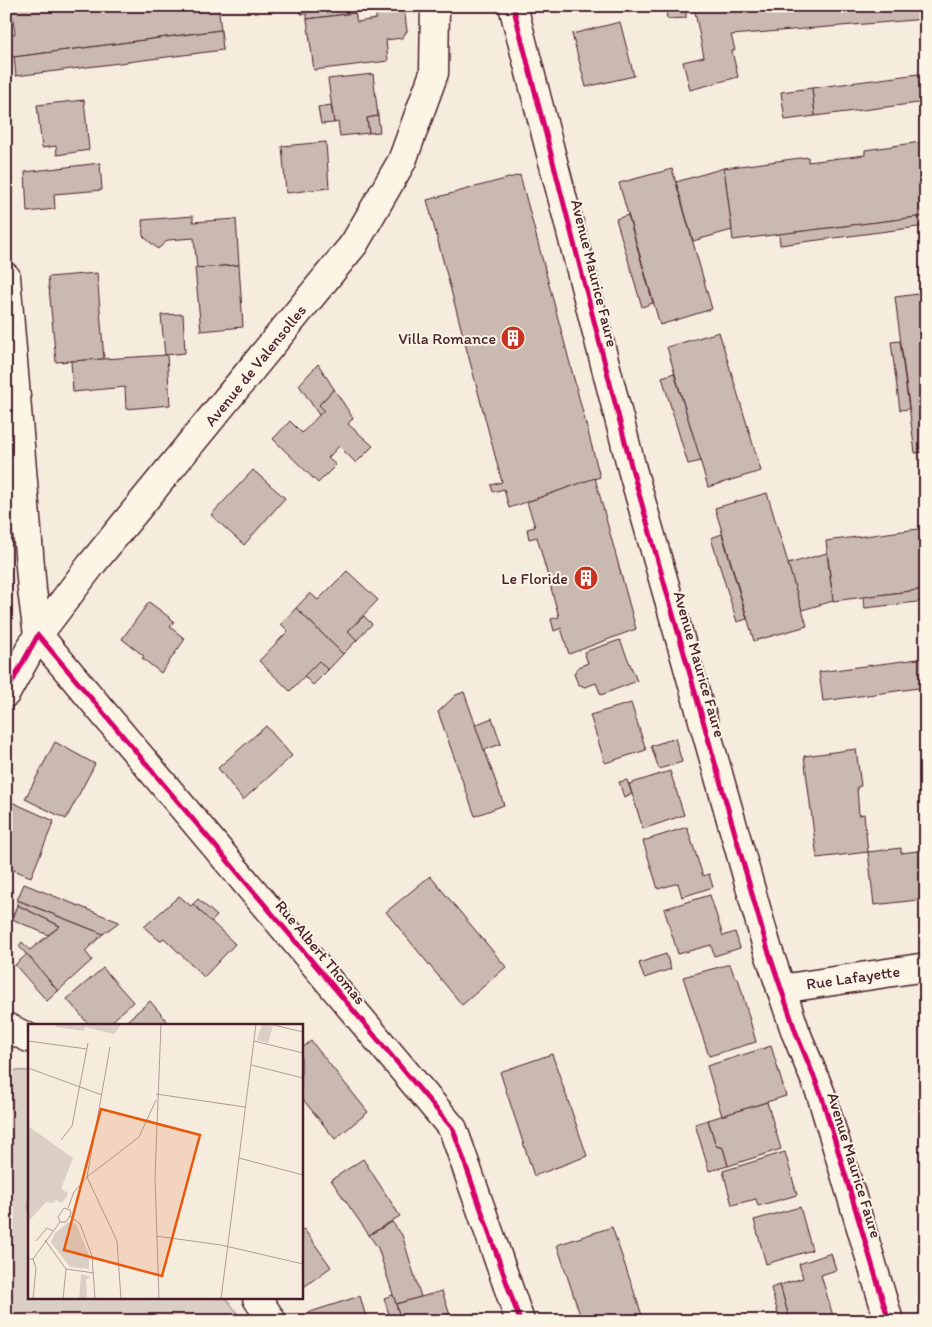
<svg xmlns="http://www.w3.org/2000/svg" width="932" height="1327" font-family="Itim,sans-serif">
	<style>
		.green { fill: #dbcec4; stroke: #927678 }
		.building { fill: #cab9b1; stroke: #4a1f2b }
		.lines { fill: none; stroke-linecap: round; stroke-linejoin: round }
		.minor-casing { stroke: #4a1f2b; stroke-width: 31 }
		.minor { stroke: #fcf5e5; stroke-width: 28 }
		.cycleway-casing { stroke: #fcf5e5; stroke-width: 8 }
		.cycleway { stroke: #d6006c; stroke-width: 5 }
		.labels { text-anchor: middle; stroke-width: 4; stroke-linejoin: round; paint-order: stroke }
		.street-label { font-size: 16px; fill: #4a1f2b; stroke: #fcf5e5 }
		.poi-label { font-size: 16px; fill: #4a1f2b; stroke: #fcf5e5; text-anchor: end }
		.inset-road { fill: none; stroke: #b19a96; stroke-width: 1 }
		.view { fill: #e8590c; fill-opacity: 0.15; stroke: #e8590c; stroke-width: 2.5 }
		.inset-edge { fill: none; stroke: #4a1f2b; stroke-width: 2.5 }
	</style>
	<rect width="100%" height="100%" fill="#f5ecde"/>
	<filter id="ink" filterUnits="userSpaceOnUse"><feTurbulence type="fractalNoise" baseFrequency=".02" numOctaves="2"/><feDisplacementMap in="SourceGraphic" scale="10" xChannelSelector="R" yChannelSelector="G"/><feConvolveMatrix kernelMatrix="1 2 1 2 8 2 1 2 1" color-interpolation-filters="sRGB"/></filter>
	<g filter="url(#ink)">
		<polygon class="green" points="6,1070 29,1071 29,1298 226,1298 236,1311 240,1321 6,1321"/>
		<g class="building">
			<polygon points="11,6 218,6 221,30 6,58 6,35 15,34"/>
			<polygon points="300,6 354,6 355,13 307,19 307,14 301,14"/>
			<polygon points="375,6 404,6 404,7 376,10"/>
			<polygon points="667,6 694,6 694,7 667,10"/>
			<polygon points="703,6 926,6 926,19 731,35 735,50 732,51 738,77 690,90 683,62 704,57 694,7"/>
			<polygon points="404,7 407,31 402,38 386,40 388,61 314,70 307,19 355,13 357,22 376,19 376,10"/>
			<polygon points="686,8 686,18 667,19 666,10"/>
			<polygon points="620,22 634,76 586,87 572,34"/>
			<polygon points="221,30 223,50 16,76 14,57"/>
			<polygon points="926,73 926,102 815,116 812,88"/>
			<polygon points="373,74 378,116 367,118 369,133 340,136 338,122 334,123 328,79"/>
			<polygon points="812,88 815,116 785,120 781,92"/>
			<polygon points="84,100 89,150 57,155 56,146 42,148 37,105"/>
			<polygon points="331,105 334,123 321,124 318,107"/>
			<polygon points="378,116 380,132 369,133 367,118"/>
			<polygon points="326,142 329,188 286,193 282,146"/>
			<polygon points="921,142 926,183 926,216 733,240 724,168 808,157 808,162 865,155 865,150"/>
			<polygon points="100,163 102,190 54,194 55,209 27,212 25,172"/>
			<polygon points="724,168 732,230 693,241 676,182"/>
			<polygon points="672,169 712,309 660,325 619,183"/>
			<polygon points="520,175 600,477 509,508 504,489 493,492 491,485 502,482 427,200"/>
			<polygon points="628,215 653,303 642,307 616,219"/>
			<polygon points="193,216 193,222 236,219 239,265 197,268 194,238 168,240 158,249 143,236 142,220"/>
			<polygon points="926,216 926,226 780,245 779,234"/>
			<polygon points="239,265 243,327 201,331 195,268"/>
			<polygon points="97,273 104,359 56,362 48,277"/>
			<polygon points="926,293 926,452 915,453 895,297"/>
			<polygon points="183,314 185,353 165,355 161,315"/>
			<polygon points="719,332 761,471 708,487 667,347"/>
			<polygon points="900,341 909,409 900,410 891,342"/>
			<polygon points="167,355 170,405 126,409 125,387 73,392 71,361"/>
			<polygon points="318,364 334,389 319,405 324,410 319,415 299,385"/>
			<polygon points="674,373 701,461 688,464 662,377"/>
			<polygon points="334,389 353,418 348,424 373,446 356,463 339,446 328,458 336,465 318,483 273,439 290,421 302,433 324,410 319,405"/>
			<polygon points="253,470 285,498 244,545 211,515"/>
			<polygon points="595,478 636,629 569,654 561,628 554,631 551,619 559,617 537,537 529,539 527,529 535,527 527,502"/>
			<polygon points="767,493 807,626 754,641 715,508"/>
			<polygon points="926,528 926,589 833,601 826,541"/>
			<polygon points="722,534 747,619 737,622 711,538"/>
			<polygon points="827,553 833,601 802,610 788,564"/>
			<polygon points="347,571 378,600 348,631 357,640 343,654 296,608 310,593 318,600"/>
			<polygon points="926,589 926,601 865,608 863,597"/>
			<polygon points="149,602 174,621 170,627 185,639 161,673 142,658 144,656 122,639"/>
			<polygon points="296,608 343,654 328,670 319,661 290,691 259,661 288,631 281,624"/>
			<polygon points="364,616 372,624 357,640 348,631"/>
			<polygon points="620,640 637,681 601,695 596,683 585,687 578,684 574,674 578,667 588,663 584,652"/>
			<polygon points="926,658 926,687 823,701 819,672"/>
			<polygon points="319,661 328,670 313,685 304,676"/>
			<polygon points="464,692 504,805 475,816 438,712 456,695"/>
			<polygon points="631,703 646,750 605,763 590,715"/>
			<polygon points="492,718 501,744 484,750 475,725"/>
			<polygon points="266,726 292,756 243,800 218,768"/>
			<polygon points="675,738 682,762 659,769 651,746"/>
			<polygon points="55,742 95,764 66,819 25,799"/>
			<polygon points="856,749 861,786 857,787 859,815 864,814 868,852 817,858 804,756"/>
			<polygon points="670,771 684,815 643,829 629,784"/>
			<polygon points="627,780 632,794 624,797 619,782"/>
			<polygon points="7,800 54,821 31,877 6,867"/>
			<polygon points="687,827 703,876 709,874 713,887 682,897 678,883 658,889 643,841"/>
			<polygon points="901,848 901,853 926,850 926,899 874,905 868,852"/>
			<polygon points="430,876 506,967 462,1005 386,912"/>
			<polygon points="24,884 119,922 103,934 17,900"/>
			<polygon points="710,895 723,936 735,932 740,948 714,956 711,945 678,954 664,909"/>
			<polygon points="179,896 191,906 193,904 235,944 204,977 164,938 160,941 144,927"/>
			<polygon points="198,899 217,916 211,922 193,904"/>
			<polygon points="17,900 103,934 85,951 92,960 58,991 19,946 22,942 30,950 60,926 17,905"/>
			<polygon points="17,905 60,926 48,935 12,919"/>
			<polygon points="27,954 58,991 47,1001 15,965"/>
			<polygon points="666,954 671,969 644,978 639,963"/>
			<polygon points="730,964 735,978 738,978 756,1042 709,1056 683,977"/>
			<polygon points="103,968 133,1002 107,1026 90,1026 67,999"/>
			<polygon points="150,1001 171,1026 121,1026"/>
			<polygon points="311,1041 368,1112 335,1139 301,1097 301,1049"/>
			<polygon points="771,1046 786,1096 722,1116 707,1066"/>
			<polygon points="552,1054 587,1156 534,1176 500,1072"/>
			<polygon points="767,1102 781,1149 728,1166 723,1148 716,1146 708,1120"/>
			<polygon points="708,1120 716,1146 723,1148 728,1166 709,1171 695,1124"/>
			<polygon points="785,1152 797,1195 758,1206 756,1199 732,1205 723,1171"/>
			<polygon points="363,1159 400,1216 369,1235 331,1180"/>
			<polygon points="800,1207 812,1250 766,1264 754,1220"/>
			<polygon points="392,1222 402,1235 421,1297 396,1304 378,1248 369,1235"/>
			<polygon points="612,1227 644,1321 582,1321 557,1245"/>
			<polygon points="304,1229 331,1267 301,1289 301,1231"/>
			<polygon points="831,1253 836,1270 821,1275 833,1316 816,1321 790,1321 780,1285 803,1278 799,1264"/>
			<polygon points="780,1285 790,1321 780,1321 771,1288"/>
			<polygon points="442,1291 452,1321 401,1321 396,1304"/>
			<polygon points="393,1295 396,1304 401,1321 391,1321 384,1298"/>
			<polygon points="360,1296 367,1321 309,1321 307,1313"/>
			<polygon points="833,1316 834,1321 816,1321"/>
		</g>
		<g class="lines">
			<defs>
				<g id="minor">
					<polyline points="513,6 632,469 767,947 796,1033 821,1094 889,1321"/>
					<polyline points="6,277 32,590 38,635"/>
					<polyline points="38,635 453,1129 520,1321"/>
					<polyline points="6,693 38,635 91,565 354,244 402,161 434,73 435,6"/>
					<polyline points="781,989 926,967"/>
					<polyline points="6,1027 29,1038"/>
					<polyline points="257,1298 272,1321"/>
				</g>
			</defs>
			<use href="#minor" class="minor-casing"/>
			<use href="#minor" class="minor"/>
			<defs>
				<g id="cycleway">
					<polyline points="513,6 632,469 767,947 796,1033 821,1094 889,1321"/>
					<polyline points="6,693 38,635 453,1129 520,1321"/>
				</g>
			</defs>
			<use href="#cycleway" class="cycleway-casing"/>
			<use href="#cycleway" class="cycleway"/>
		</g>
	</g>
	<defs>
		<symbol id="building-disc" viewBox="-11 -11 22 22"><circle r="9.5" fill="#c8321e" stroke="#fcf5e5"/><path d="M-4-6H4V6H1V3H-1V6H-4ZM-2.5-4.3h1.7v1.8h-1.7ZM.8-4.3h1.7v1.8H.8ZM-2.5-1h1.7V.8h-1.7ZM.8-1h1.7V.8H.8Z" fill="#fff"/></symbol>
	</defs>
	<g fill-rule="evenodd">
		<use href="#building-disc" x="499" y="324" width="28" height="28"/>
		<use href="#building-disc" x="572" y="564" width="28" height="28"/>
	</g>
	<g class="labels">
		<g class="street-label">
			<text transform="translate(595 273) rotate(76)" y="6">Avenue Maurice Faure</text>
			<text transform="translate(255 365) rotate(-51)" y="6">Avenue de Valensolles</text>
			<text transform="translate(700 664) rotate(74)" y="6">Avenue Maurice Faure</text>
			<text transform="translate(321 952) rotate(50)" y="6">Rue Albert Thomas</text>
			<text transform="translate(853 977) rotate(-8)" y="6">Rue Lafayette</text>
			<text transform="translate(855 1165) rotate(73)" y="6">Avenue Maurice Faure</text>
		</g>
		<g class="poi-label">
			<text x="496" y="344">Villa Romance</text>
			<text x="568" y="584">Le Floride</text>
		</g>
	</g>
	<g transform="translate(28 1024)">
		<rect width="275" height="275" fill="#f5ecde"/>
		<path d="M 28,0 L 94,0 L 86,10 L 57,3 L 56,7 L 28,3 ZM 234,0 L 245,2 L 240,19 L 229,16 ZM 0,102 L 45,134 L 33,165 L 40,169 L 38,174 L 33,179 L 28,176 L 25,179 L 18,178 L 0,198 ZM 41,198 L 48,200 L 61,231 L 61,245 L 42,243 L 23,218 L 27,209 ZM 53,250 L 63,253 L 58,255 L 59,275 L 51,275 Z" fill="#dbcec4"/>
		<path class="inset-road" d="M 241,0 L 275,8M 0,17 L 59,25M 226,17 L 275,29M 223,41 L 275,54M 0,44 L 74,71M 128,70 L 217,83M 33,116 L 44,102 L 60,19M 211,134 L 275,151M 59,153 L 82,23M 59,153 L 89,217 L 93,275M 40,184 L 46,168 L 59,153 L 111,113 L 128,76M 42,192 L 52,200 L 64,232 L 67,275M 128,212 L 193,221 L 275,240M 17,216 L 38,245 L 35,275M 8,217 L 19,204 L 25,207M 0,235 L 5,235 L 32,198 L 30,193 L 36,184 L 42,186 L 43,190 L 38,198 L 32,198M 38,245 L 66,249M 5,275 L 8,244 L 5,235M 131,275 L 127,153 L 133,0M 193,275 L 228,0"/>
		<path class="view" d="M 73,85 L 172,111 L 134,252 L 36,226 Z"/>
		<rect width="275" height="275" class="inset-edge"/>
	</g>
	<rect width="932" height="1327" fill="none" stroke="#fcf5e5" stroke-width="25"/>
	<rect x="12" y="12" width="907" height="1302" fill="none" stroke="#4a1f2b" stroke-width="2" filter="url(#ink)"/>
</svg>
